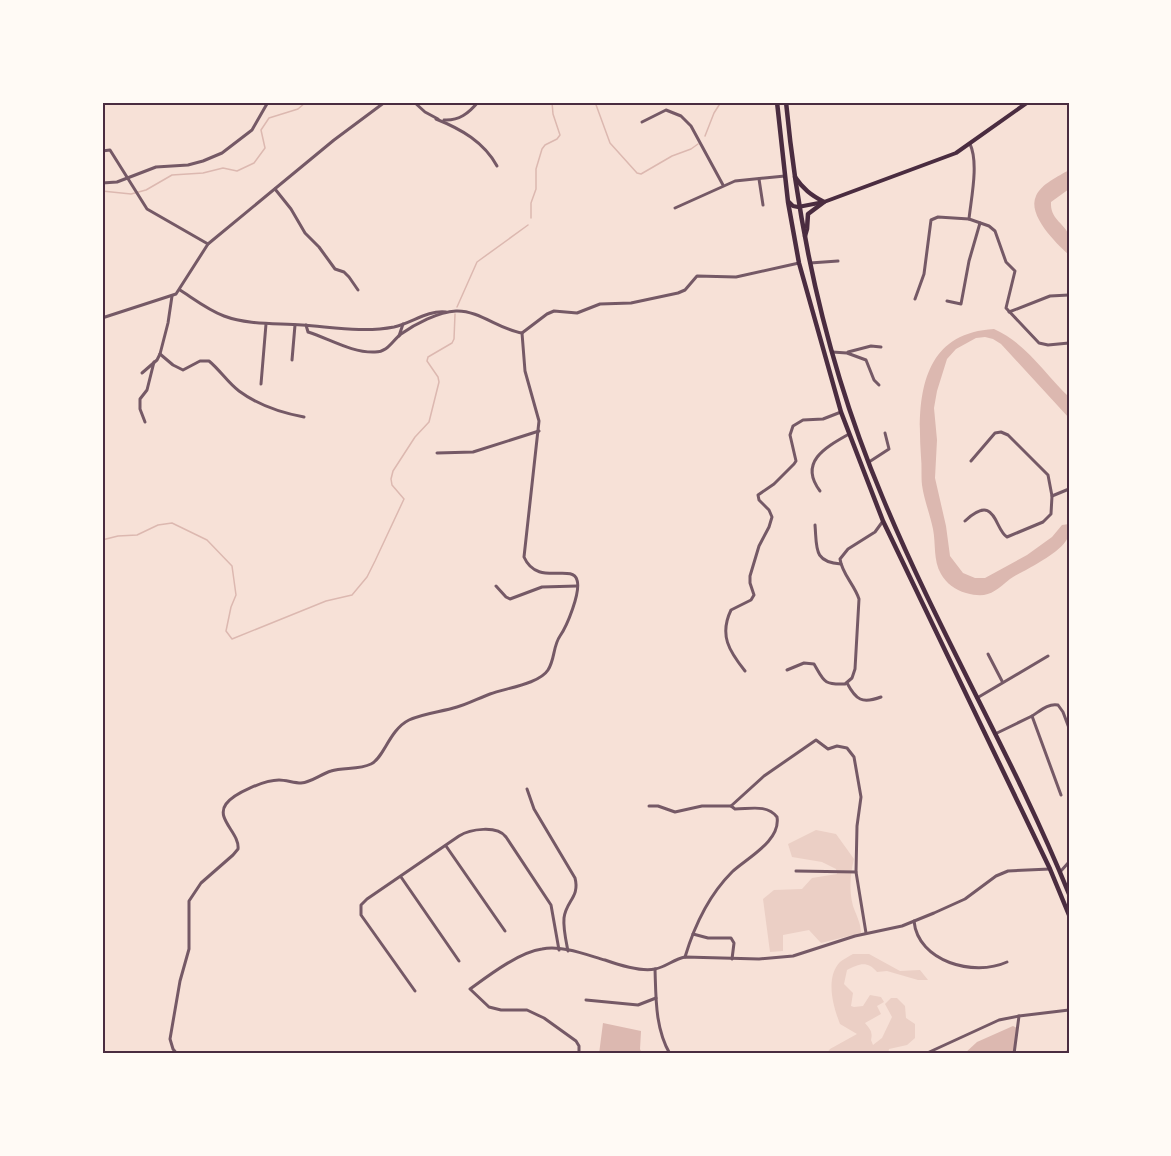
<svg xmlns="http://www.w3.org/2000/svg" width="1171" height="1156" font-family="Arial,sans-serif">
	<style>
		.green { fill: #ebcfc5 }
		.water { fill: #dcb8b0 }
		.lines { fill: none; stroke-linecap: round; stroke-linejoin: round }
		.stream { stroke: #dcb8b0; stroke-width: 1.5 }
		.minor { stroke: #755966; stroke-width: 3 }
		.secondary { stroke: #4a2c40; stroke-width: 4 }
		.primary { stroke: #4a2c40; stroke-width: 4.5 }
		.neatline { fill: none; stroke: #4a2c40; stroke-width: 2 }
	</style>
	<rect width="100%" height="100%" fill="#f7e1d7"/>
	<g class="green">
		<path d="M 816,830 L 836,834 L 854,859 C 850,875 849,890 853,906 C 856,915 861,923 861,933 L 821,943 L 809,930 L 783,935 L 783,951 L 770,952 L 763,899 L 774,890 L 802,889 L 812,878 L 837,874 L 836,869 L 822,862 L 792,857 L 788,844 Z"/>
		<path d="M 853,954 L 869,954 L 900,971 L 920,970 L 928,980 L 918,980 L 887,971 L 877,972 C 867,960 859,964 847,970 L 844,984 L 853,993 L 851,1006 L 854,1007 L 863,1006 L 870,995 L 881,997 L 884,1002 L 877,1006 L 881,1014 L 865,1023 C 870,1029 873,1032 871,1040 L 873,1045 L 882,1038 L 892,1017 L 885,1004 L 891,998 L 897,998 L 905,1006 L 906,1018 L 915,1024 L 915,1038 L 907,1045 L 889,1049 L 888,1054 L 826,1054 L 830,1049 L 857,1034 L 840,1024 C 833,1006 825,978 840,962 C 844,959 849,956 853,954 Z"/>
	</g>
	<g class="water">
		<path d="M 1069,170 L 1069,189 L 1051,202 C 1050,219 1063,222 1069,235 C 1071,240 1069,249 1069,255 C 1056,243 1027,215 1036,196 C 1041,184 1059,176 1069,170 Z"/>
		<path d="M 994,329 C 1026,343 1045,374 1069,397 L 1069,418 L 1001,344 L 993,339 L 985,337 L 976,338 L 956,349 L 947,359 L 937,391 L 934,408 L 937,440 L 935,478 L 946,526 L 950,556 L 963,573 L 975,578 L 985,578 L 1027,555 L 1052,537 L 1062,525 L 1069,524 C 1069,528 1070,534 1068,537 C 1064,549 1037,564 1026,570 C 1021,573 1015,575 1010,579 C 994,592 988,599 966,593 C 955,590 946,583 941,574 C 933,560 936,544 933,529 C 930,514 924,500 922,485 C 921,475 922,466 921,457 C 917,400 920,333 994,329 Z"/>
		<polygon points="603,1023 641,1031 640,1049 642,1054 599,1054"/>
		<polygon points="1013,1026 1017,1028 1013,1054 964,1054 977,1042"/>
	</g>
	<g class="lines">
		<g class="stream">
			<polyline points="595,102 610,143 637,173 641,174 672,156 691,149 698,144"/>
			<polyline points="705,136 714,113 721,102"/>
			<polyline points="102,191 131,194 146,190 172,175 203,173 223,168 237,171 254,163 265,148 261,130 269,118 298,109 306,102"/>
			<polyline points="531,218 531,203 536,189 536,169 542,149 545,145 557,139 560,135 553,114 552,102"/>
			<polyline points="457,307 477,262 528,225"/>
			<polyline points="102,540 118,536 137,535 158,525 172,523 207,540 232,566 236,595 231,607 226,631 232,639 326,601 352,595 367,577 375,561 404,499 392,485 391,479 393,471 415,437 429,422 439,382 438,377 427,361 428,357 452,343 454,339 455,314"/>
		</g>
		<g class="minor">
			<polyline points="414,102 425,112 438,119"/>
			<path d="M 436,119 C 461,129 484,142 497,166"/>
			<path d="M 444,120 C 459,121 469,113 478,102"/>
			<polyline points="642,122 666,110 681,116 691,126 723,185"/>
			<path d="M 970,144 C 979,163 971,199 969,219 L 989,226 L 995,231 L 1006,262 L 1015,271 L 1006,308 L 1039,343 L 1048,345 L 1069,343"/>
			<polyline points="102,151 110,150 147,209 208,244"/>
			<polyline points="759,179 763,205"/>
			<polyline points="102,183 117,182 156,167 188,165 203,161 222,153 252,130 268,102"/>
			<polyline points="275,189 291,209 305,233 319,247 335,269 344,272 349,277 358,290"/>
			<polyline points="675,208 735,181 785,176"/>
			<polyline points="810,263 838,261"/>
			<path d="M 180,290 C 194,299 208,310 224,316 C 248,325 276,323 302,325 C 332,327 363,333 394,327 C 412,323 427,310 446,312"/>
			<polyline points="915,299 924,274 931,220 938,217 969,219"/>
			<polyline points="947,301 961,304 969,261 980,223"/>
			<polyline points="1009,312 1050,296 1069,295"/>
			<polyline points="102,318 176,294 208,244 334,140 385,102"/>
			<path d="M 306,325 L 308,332 C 330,339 352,353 375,352 C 388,352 392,341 401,334 C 415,324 438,312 456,311 C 479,310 500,330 522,333 L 547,314 L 554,311 L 577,313 L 600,304 L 631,303 L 678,293 L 685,290 L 697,276 L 736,277 L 799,263"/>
			<polyline points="399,336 403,324"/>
			<polyline points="832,352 847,353 866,360 874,380 879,385"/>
			<polyline points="848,352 871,346 881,347"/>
			<path d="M 160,354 L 173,365 L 183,370 L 200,361 L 209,361 C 220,370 228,383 239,391 C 258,405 282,413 304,417"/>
			<polyline points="292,360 295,325"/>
			<polyline points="142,373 157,360 160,354 168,323 172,296"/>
			<polyline points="261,384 266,324"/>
			<polyline points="145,422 140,409 140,399 147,390 154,362"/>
			<polyline points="437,453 473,452 539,431"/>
			<polyline points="869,462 889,449 885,433"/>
			<path d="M 820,491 C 798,462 826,447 849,434"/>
			<polyline points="1052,496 1069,489"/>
			<path d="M 965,521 C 996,492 994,529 1007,537 L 1043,522 L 1051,514 L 1052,496 L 1048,475 L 1008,435 L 1001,432 L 995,433 L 971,461"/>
			<path d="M 815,525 C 817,548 813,562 841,564"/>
			<polyline points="496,586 506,597 510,599 542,587 577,586"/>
			<polyline points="988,654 1002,681"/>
			<path d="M 787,670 L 804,663 L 814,664 C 824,681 823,685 845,684 L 852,678 L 855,669 L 859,599 C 854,584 842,574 840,559 L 848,549 L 875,532 L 883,521"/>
			<path d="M 745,671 C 729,651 719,635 731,610 L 751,600 L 754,595 L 750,583 L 750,576 L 759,546 L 769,527 L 772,517 L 769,510 L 759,500 L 758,495 L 774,484 L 794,464 L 796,461 L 790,435 L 793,426 L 803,420 L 823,419 L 841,412"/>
			<path d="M 847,683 C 856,700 862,704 881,697"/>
			<polyline points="977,698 1048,656"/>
			<path d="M 1032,716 C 1040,711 1048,703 1058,705 L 1063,712 L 1069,728"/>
			<polyline points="995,734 1032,716 1061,795"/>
			<path d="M 527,789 L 534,809 L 575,878 C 580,897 566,901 564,918 C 563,928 566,941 568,951"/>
			<polyline points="649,806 658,806 675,812 702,806 731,806"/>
			<polyline points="446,846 505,931"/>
			<polyline points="796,871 856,872"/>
			<polyline points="1060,872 1069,862"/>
			<polyline points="401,877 459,961"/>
			<path d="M 914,921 C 918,962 974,977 1007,962"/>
			<polyline points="693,934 708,938 731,938 734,943 732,959"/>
			<path d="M 685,957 C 694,927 709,895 732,872 C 747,858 781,841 777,817 C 767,804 750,809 735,809 L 731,806 L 764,776 L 816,740 L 828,749 L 837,746 L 847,748 L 854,757 L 861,797 L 857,826 L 856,872 L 866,933"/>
			<path d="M 655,969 C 656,998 655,1028 670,1054"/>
			<path d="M 415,991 L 361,915 L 361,905 L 367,899 L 459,836 C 470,829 497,825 506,837 L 551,905 L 559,950"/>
			<polyline points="586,1000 638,1005 656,998"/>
			<path d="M 177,1054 L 173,1049 L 170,1039 L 180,981 L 189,949 L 189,901 L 201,883 L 233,855 L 238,849 C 240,833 215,819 226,804 C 234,793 265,780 279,780 C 286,780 294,783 301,783 C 312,782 321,774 331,771 C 343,767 359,770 371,764 C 384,758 389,730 409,720 C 424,713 441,712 457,707 C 468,704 479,698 490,694 C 506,688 539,684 548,670 C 555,659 553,646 560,636 C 567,626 581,592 577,580 C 572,563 537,587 524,557 L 539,421 L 525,371 L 522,333"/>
			<path d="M 579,1054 L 579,1046 L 576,1041 L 544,1018 L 527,1010 L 501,1010 L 489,1007 L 470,989 C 488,976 519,952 542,949 C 562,945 587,955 605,960 C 619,965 640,972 655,969 C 666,967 674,959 685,957 L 759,959 L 793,956 L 855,936 L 902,926 L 934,913 L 965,899 L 996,876 L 1008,871 L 1050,869"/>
			<polyline points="925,1054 999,1020 1019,1016"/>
			<polyline points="1014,1054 1019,1016 1069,1010"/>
			<polyline points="1056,1054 1069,1052"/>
		</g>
		<polyline class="secondary" points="789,202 793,206 798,207 824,202 956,153 1028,102"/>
		<g class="primary">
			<polyline points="777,102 788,202 799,263 841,412 883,521 1050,869 1069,915"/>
			<path d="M 786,102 C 799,238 829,370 882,496 C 938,632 1014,758 1069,894"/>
			<path d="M 795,177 C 803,189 811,195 824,202 L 808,214 L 807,229 L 805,236"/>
		</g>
	</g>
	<rect width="1171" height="1156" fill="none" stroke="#fffaf5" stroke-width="207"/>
	<rect x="104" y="104" width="964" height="948" class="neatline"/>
</svg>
